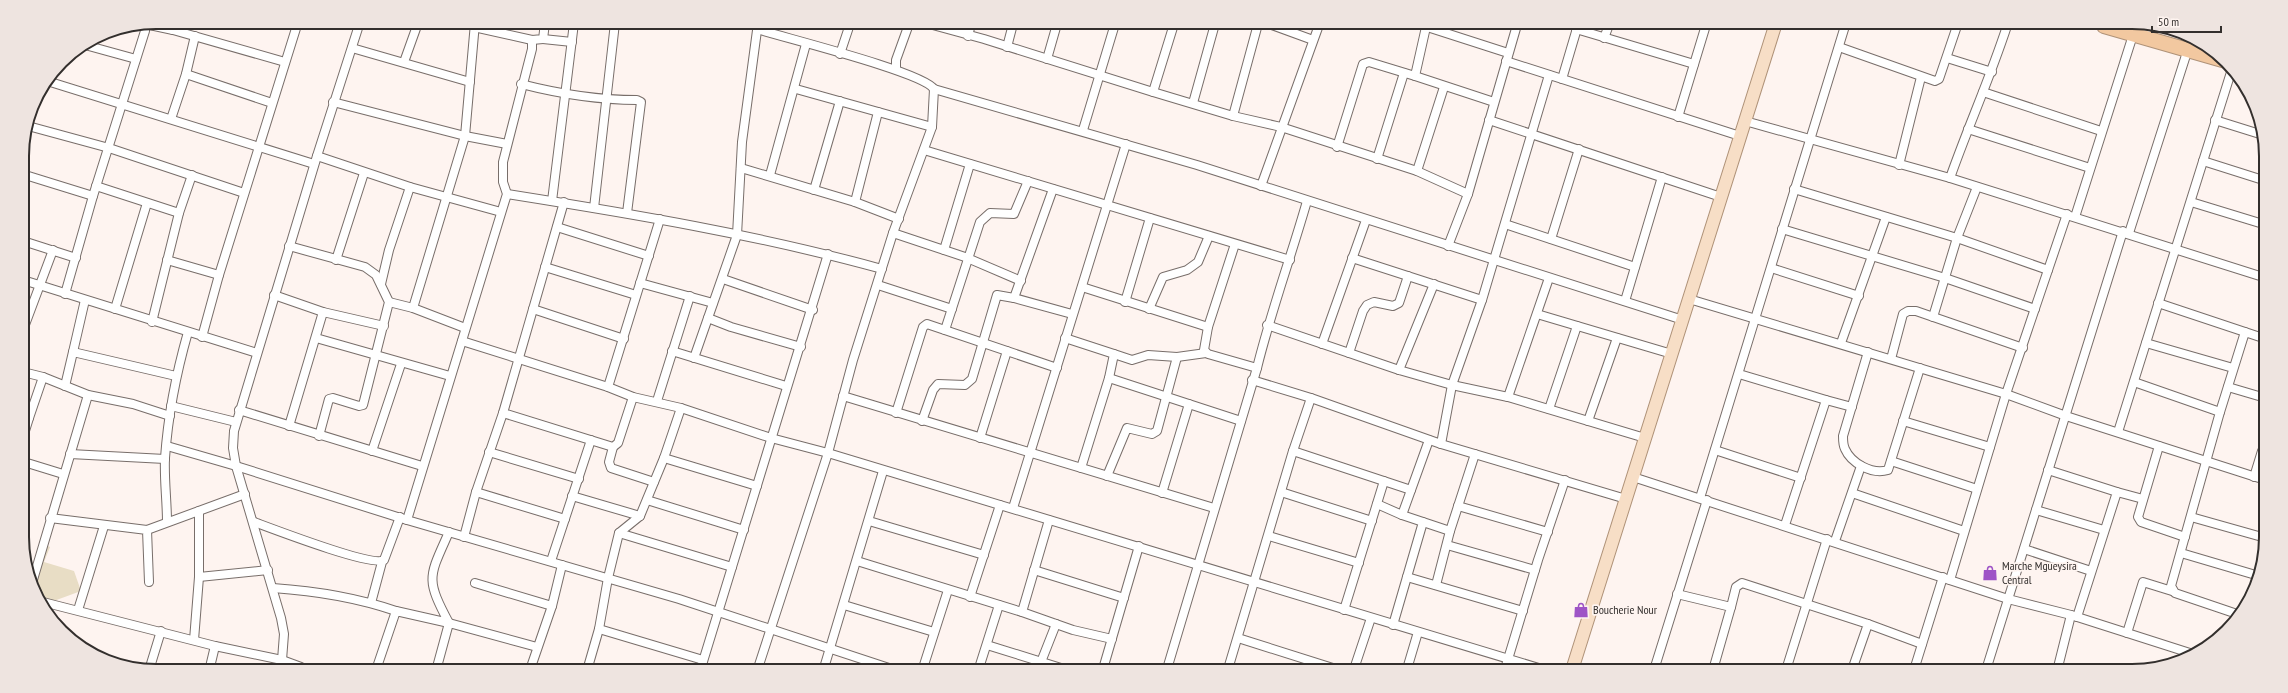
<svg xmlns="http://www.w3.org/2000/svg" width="2288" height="693" font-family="'PT Sans Narrow',sans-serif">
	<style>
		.green { fill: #e8ddc5 }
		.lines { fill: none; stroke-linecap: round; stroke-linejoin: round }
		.street-casing { stroke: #786e6a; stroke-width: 10 }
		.primary-casing { stroke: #af9278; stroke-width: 14 }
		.highway-casing { stroke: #af9278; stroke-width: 16 }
		.street { stroke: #fff; stroke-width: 8 }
		.primary { stroke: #f7dec6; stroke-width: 12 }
		.highway { stroke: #f2c8a0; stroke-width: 14 }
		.labels { text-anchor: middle; stroke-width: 3.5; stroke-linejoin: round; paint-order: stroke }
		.poi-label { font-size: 12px; fill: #332f2d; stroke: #fef4f0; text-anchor: start }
		.rim { fill: none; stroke: #332f2d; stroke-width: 2 }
	</style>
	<rect width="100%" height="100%" fill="#fef4f0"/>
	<polygon class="green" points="46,545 50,547 44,562 74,571 81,591 51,602 37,598 33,588"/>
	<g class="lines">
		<defs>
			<g id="street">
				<polyline points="145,24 173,30 285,62"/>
				<polyline points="929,24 984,39 1153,92 1233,116 1281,127 1417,171 1468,194"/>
				<polyline points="1269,24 1313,40"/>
				<polyline points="1421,25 1508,53"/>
				<polyline points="474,27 532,40 543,39 545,23"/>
				<polyline points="1426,27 1415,76 1494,102"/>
				<path d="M 757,29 C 785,38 923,72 934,89 L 1197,165 L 1683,320"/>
				<polyline points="1576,29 1694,64"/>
				<polyline points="173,30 175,22"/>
				<polyline points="968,36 971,24"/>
				<polyline points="1604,38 1609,25"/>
				<polyline points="2144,38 2147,26"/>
				<polyline points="543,39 572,42"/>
				<polyline points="85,45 136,59"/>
				<polyline points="1007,47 1013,24"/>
				<polyline points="1839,47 1935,81 1939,79 1957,26"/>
				<polyline points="352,48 470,82"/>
				<polyline points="840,54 850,24"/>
				<polyline points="1947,58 1992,72"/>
				<polyline points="1047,59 1057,24"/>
				<polyline points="1506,61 1740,136"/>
				<polyline points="404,62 418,23"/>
				<polyline points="896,69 896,60 909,24"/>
				<polyline points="186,74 272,103"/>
				<polyline points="1562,79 1578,25"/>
				<polyline points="47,81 314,164"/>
				<path d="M 521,84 C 560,94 596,100 637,100 L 641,102 L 627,213"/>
				<polyline points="796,89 932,127"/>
				<polyline points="1153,92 1174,24"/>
				<polyline points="1983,92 2101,131"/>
				<polyline points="333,102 465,136 507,144"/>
				<polyline points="1193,103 1215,24"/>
				<polyline points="1233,116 1258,24"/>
				<polyline points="1678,117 1706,25"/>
				<polyline points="171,119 186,74 195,36"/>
				<polyline points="1489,120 1721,197"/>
				<polyline points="2215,120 2263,135"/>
				<polyline points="1745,121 1950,178 2263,277"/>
				<polyline points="28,126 109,148 244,193"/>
				<polyline points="1968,129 2090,168"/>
				<polyline points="1083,130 1115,24"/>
				<polyline points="1337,147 1363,64 1369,62 1415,76"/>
				<polyline points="924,150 1290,260"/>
				<polyline points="317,156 410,187 501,212"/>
				<polyline points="1377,159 1404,73"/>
				<polyline points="2203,161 2263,180"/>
				<polyline points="1899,165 1921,77"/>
				<polyline points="741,168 855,202 899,219"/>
				<polyline points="1417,171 1444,87"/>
				<polyline points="22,174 93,196"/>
				<polyline points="770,175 806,44"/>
				<path d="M 1950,178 C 1968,127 1990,78 2007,26"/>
				<polyline points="96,186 179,213"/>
				<polyline points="1261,186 1319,25"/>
				<polyline points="1794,189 1957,238 2048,270"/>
				<polyline points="814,190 840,101"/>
				<path d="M 507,194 C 633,214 759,235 882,269"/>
				<polyline points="552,201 574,23"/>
				<polyline points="855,202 878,112"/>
				<polyline points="2191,202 2263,224"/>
				<polyline points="594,208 615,23"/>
				<polyline points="2075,217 2133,35"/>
				<polyline points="1505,224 1635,267"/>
				<polyline points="557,227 649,256"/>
				<polyline points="1782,229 1945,278 2035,309"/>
				<polyline points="893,233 965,257 1021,281"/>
				<polyline points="2129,233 2188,49"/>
				<polyline points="1551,239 1579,149"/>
				<polyline points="23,241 76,258"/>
				<polyline points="1235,244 1208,327 1204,350 1208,354 1257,368"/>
				<polyline points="289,246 365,267 376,275 389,302 363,405 359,406 333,398 329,399 319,436"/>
				<polyline points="1448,246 1468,194 1517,25"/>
				<polyline points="944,250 970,164"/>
				<polyline points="1352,258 1482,300"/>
				<polyline points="167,260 219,275"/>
				<polyline points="336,260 364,173"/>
				<polyline points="545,267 636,295"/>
				<polyline points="1771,268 1859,296"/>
				<polyline points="723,279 813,310"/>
				<polyline points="23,280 257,353"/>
				<polyline points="640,283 713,303"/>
				<polyline points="381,284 389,250 410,187"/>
				<polyline points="878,285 952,309"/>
				<polyline points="1082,287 1208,327"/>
				<polyline points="65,294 93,196 145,31 145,24"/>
				<polyline points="274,295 323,312 289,426"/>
				<polyline points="1014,298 1053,189"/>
				<polyline points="1689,299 2006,394 2066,416 2262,479"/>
				<polyline points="1625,301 1662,177"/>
				<polyline points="389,302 413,308 465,328"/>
				<polyline points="1125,302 1150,218"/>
				<polyline points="2158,303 2245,332"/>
				<polyline points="413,308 465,136 475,23"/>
				<polyline points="115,309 147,203"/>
				<polyline points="533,309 624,339"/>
				<polyline points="1149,309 1163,277 1187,270 1198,262 1209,236"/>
				<polyline points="323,312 384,326"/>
				<polyline points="1537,314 1672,354"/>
				<polyline points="1933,317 1957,238 1977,187"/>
				<polyline points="708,318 731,327 801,347"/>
				<polyline points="152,322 179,213 192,175"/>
				<polyline points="1267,325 1399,370 1452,385 1508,397 1645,438"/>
				<polyline points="23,330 53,250"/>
				<polyline points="945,330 980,222 990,213 1014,214 1028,181"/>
				<polyline points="202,337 219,275 298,22"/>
				<polyline points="316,338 450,376"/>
				<polyline points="1065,338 1114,354 1109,378 1081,468"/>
				<polyline points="462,341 608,387 633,397 681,408 771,438 828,453 1542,669"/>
				<polyline points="1841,343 1886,217"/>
				<polyline points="2146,343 2233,368"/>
				<polyline points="1322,344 1366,220"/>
				<polyline points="672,351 786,386"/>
				<polyline points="73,352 85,300"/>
				<path d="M 1868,352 L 1843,436 C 1843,440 1843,445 1845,449 C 1851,463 1872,475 1888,470 L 1920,368"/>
				<polyline points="1349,353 1363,311 1367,305 1374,302 1393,306 1399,303 1408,276"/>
				<polyline points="1114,354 1132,360 1148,355 1177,357 1206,353"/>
				<polyline points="694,358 737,235 742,142 758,23"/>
				<polyline points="1891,359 1903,314 1908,311 1916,311 2023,348"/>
				<polyline points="1399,370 1434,284"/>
				<polyline points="23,372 43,377 88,395 133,404 170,416"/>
				<polyline points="1739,374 1826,400"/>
				<polyline points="1109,378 1241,421"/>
				<polyline points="1252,380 1311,398 1441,444 1626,499"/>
				<polyline points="2134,382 2220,412"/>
				<polyline points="65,386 73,352 176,376"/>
				<polyline points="608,387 660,219"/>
				<polyline points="2228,387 2262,397"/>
				<polyline points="843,396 1214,508"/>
				<polyline points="1508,397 1549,278"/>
				<polyline points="657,401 690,296"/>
				<polyline points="171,406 236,422"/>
				<polyline points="1549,409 1577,326"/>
				<polyline points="239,410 422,466"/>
				<polyline points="503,413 613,447 618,443 633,397"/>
				<polyline points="896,413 923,327 927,324 1057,368"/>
				<polyline points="29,418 43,377"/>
				<polyline points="922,421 933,390 938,384 965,385 972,379 997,295 1014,298 1072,314"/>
				<polyline points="1588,421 1617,338"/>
				<polyline points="1903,421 1990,447"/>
				<polyline points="2118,432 2232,69"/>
				<polyline points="24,434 29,418 25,417"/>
				<polyline points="980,438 1007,351"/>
				<polyline points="1441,444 1452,385 1482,300 1549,75"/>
				<polyline points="167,446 236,466 407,520 679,599 889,668"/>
				<polyline points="2159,446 2138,517 2141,522 2185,537"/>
				<polyline points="613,447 609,462 611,468 654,482"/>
				<polyline points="1715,450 1801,478"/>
				<polyline points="372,451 401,364"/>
				<polyline points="1293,451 1411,490"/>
				<polyline points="489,452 579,479"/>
				<polyline points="70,454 165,459"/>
				<polyline points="664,458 757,486"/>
				<polyline points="1891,461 1977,489"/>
				<polyline points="24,462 63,474"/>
				<polyline points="2048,470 2117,492 2077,617"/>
				<polyline points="1107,476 1127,428 1152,434 1157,431 1177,357"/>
				<polyline points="1633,477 2008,599 2071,615 2193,654"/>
				<polyline points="2254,477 2262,451"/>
				<polyline points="476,492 565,519"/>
				<polyline points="1281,492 1372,521"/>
				<polyline points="2117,492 2143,499"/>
				<polyline points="1162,493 1189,404"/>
				<polyline points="1852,493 1964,531"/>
				<polyline points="572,496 640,516"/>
				<polyline points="1700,498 1845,26"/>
				<polyline points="647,500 744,530"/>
				<polyline points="1377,504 1402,515 1450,531"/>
				<polyline points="1458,506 1548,532"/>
				<polyline points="1013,508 1126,144"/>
				<polyline points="2036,510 2104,530"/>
				<polyline points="1402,515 1429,440"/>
				<polyline points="2191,517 2262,537"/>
				<polyline points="50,518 147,530 149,582"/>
				<polyline points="407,520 507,194 503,182 503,162 532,49 532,40"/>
				<polyline points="869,521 984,555"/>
				<path d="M 167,522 C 167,501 164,479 165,458 C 168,415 176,374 188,332"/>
				<path d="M 254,522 C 273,529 372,567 384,560 L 400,517"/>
				<polyline points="1785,525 1826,400 1852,407"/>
				<polyline points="147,530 245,494"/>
				<polyline points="619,533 732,567"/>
				<polyline points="1269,536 1359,563"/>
				<polyline points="464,537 476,492 503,413 564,202"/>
				<polyline points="1835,541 1861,466"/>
				<polyline points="1447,545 1535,570"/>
				<polyline points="2024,549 2091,571"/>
				<polyline points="2181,553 2259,576"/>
				<polyline points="551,561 591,440"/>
				<polyline points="857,561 1022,612 1073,630 1112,639"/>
				<polyline points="1034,570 1124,598"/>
				<polyline points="199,577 268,570"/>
				<polyline points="1407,577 1523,611"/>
				<polyline points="1950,580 2006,394 2067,214"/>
				<polyline points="32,583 88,395"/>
				<polyline points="475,583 552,606"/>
				<polyline points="1436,585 1450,531 1475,454"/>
				<path d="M 273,588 C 317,591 355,597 396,611"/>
				<polyline points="1677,594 1731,607 1713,670"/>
				<polyline points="970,597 1000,505"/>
				<polyline points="39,601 215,646 282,660 301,667"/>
				<polyline points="371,603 382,562"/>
				<polyline points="844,605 934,632"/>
				<polyline points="1731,607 1736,587 1742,583 1868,624 1852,670"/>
				<polyline points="78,610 104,526"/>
				<polyline points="1344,610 1384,481"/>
				<polyline points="1022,612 1049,520"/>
				<polyline points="2240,615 2175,593 2171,586 2220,412 2245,332 2263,338"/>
				<polyline points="1868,624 1922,644"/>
				<polyline points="1393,625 1423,522"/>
				<polyline points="599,629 703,660"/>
				<polyline points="2127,633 2143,582 2172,591"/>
				<polyline points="1238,638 1336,669"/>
				<polyline points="194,640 199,577 199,511"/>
				<polyline points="987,645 1061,668"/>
				<polyline points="282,660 284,634 281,618 236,466 233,448 234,431 317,156 360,22"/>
				<polyline points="1041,662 1056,624"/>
				<polyline points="150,667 161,631"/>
				<polyline points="210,667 215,646"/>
				<path d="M 377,667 L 396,611 L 449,623 C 425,578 429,577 449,532"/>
				<polyline points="437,667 449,623 537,647"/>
				<polyline points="531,667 552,606 562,565"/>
				<polyline points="588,667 599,629 608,578 619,533 640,516 664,458 681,408"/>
				<polyline points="701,668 828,254"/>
				<polyline points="758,668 828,453 853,360 893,233 932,127 934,89"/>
				<polyline points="824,668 883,471"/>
				<polyline points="923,668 948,590"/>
				<polyline points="979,668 999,605"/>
				<polyline points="1103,669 1139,546"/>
				<path d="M 1167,669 L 1257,368 C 1271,311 1291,257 1307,201"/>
				<polyline points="1228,669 1293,451 1311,398"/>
				<polyline points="1354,669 1371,618"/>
				<polyline points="1407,669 1418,632"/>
				<polyline points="1505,669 1538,560 1565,480"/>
				<polyline points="1654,670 1707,500"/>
				<polyline points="1786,670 1827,539"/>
				<polyline points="1914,670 1943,577"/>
				<polyline points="1986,670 2123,231"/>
				<polyline points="2057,671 2071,615"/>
			</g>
			<polyline id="primary" points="1572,670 1775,26"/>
			<polyline id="highway" points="2104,26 2226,61"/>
		</defs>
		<use href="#street" class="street-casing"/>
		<use href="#primary" class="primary-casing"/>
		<use href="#highway" class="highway-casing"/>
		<use href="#street" class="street"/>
		<use href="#primary" class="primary"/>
		<use href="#highway" class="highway"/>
	</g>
	<defs>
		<symbol id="shop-bare" viewBox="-9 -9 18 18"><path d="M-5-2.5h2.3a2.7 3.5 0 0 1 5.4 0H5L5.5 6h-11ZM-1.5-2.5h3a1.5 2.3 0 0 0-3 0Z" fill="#9e54c6" stroke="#fef4f0" stroke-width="2.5" paint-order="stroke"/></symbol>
	</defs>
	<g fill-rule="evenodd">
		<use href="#shop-bare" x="1979" y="562" width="22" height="22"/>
		<use href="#shop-bare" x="1570" y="599" width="22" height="22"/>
	</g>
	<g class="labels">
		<g class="poi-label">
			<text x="2002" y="570">Marche Mgueysira<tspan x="2002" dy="14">Central</tspan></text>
			<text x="1593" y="614">Boucherie Nour</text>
		</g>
	</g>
	<path d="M0 0H2288V693H0ZM156 29H2132A127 127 0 0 1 2259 156V537A127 127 0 0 1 2132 664H156A127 127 0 0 1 29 537V156A127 127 0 0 1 156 29Z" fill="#eee4e0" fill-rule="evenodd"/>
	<path class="rim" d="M156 29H2132A127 127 0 0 1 2259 156V537A127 127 0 0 1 2132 664H156A127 127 0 0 1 29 537V156A127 127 0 0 1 156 29Z"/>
	<path d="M2152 26v6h69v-6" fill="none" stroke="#332f2d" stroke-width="2"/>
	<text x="2158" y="26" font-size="12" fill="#332f2d" stroke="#fef4f0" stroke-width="3" paint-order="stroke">50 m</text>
</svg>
